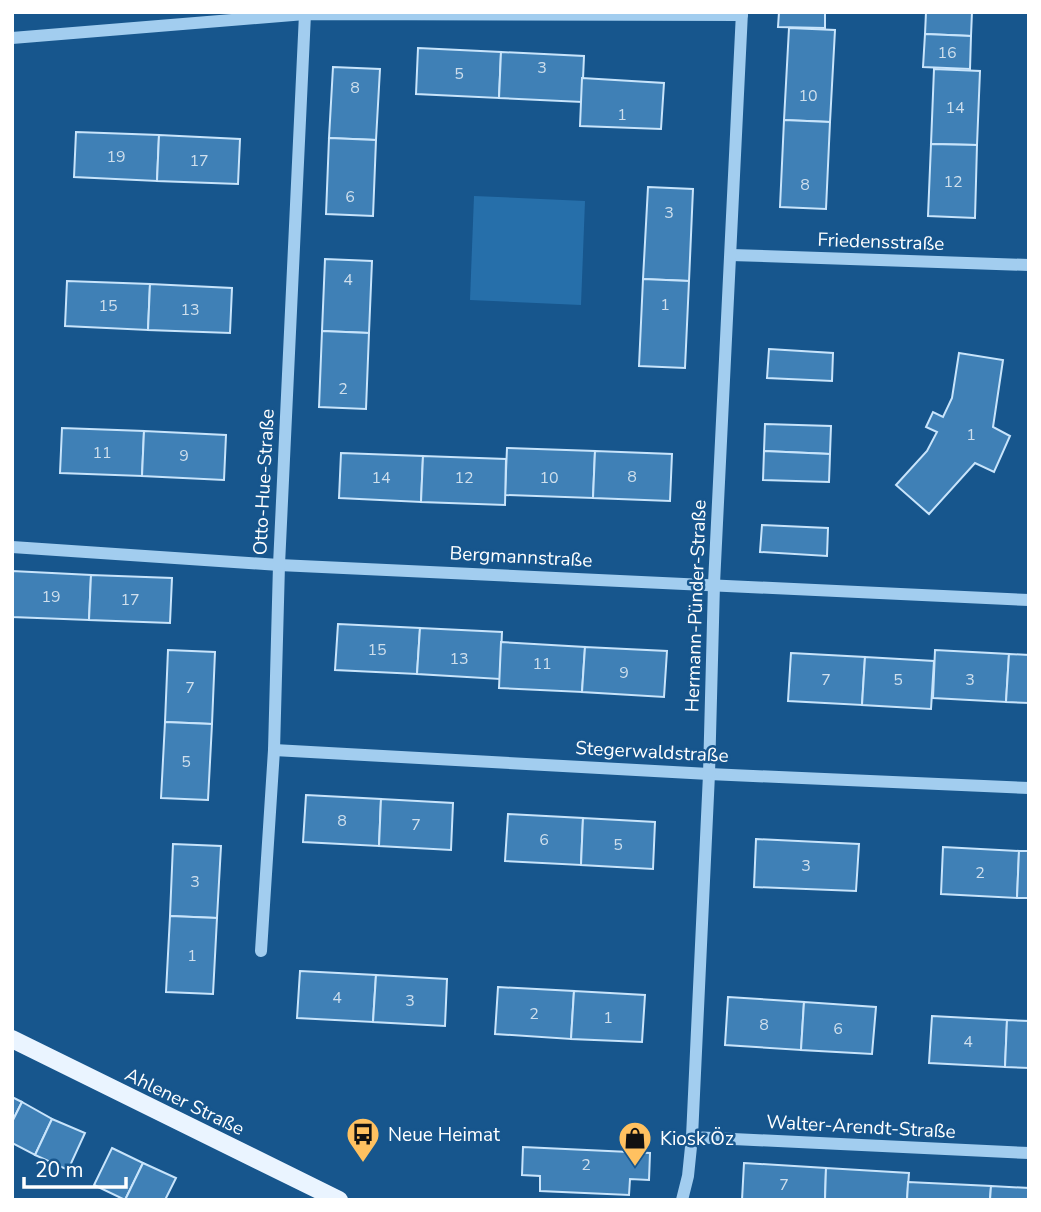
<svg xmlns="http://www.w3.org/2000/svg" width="1041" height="1212" font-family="'Nunito Sans',sans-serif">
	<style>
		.green { fill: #266faa }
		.building { fill: #3f80b6; stroke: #c8e4fb; stroke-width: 2 }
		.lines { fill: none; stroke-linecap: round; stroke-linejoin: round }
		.minor { stroke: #a2cdef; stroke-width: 12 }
		.major { stroke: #eaf4ff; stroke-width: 18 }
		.labels { text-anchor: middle; stroke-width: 5; stroke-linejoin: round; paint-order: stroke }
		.number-label { font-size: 16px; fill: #cfdfed }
		.street-label { font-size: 19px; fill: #fff; stroke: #17568d }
		.poi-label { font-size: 19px; fill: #fff; stroke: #17568d; text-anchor: start }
	</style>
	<rect width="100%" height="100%" fill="#17568d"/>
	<polygon class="green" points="474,196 585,201 581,305 470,300"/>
	<g class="building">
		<polygon points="779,12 825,12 825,28 778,27"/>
		<polygon points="926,12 972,12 971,36 925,34"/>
		<polygon points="789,28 835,30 830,122 784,120"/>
		<polygon points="925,34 971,36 970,69 923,67"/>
		<polygon points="418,48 501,52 499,98 416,94"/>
		<polygon points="501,52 584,56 582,102 499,98"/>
		<polygon points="333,67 380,69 376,140 329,138"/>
		<polygon points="934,69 980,71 977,145 931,144"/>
		<polygon points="582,78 664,83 661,129 580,126"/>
		<polygon points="784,120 830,122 826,209 780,207"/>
		<polygon points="76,132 159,135 157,181 74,177"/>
		<polygon points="159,135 240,139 238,184 157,181"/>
		<polygon points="329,138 376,140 373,216 326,214"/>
		<polygon points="931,144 977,145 975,218 928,216"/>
		<polygon points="648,187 693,189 689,281 643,279"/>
		<polygon points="325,259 372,261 369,333 322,331"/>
		<polygon points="643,279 689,281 685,368 639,366"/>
		<polygon points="67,281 150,284 148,330 65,326"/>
		<polygon points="150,284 232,288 230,333 148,330"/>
		<polygon points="322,331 369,333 366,409 319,407"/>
		<polygon points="769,349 833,353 832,381 767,378"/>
		<polygon points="959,353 1003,360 993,427 1010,436 994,472 975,463 929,514 896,485 927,451 937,432 926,427 933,412 943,417 952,398"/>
		<polygon points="765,424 831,426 830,454 764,451"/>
		<polygon points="62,428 144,431 142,476 60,473"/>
		<polygon points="144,431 226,435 224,480 142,476"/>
		<polygon points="507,448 595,451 593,498 505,495"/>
		<polygon points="595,451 672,454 670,501 593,498"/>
		<polygon points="764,451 830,454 829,482 763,480"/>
		<polygon points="341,453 423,456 421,502 339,498"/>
		<polygon points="423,456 506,459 505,505 421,502"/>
		<polygon points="762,525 828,528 827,556 760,552"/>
		<polygon points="12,571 91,575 89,620 12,617"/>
		<polygon points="91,575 172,578 170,623 89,620"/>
		<polygon points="338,624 420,628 417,674 335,670"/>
		<polygon points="420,628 502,632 500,679 417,674"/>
		<polygon points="501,642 585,647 582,692 499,688"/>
		<polygon points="585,647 667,651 664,697 582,692"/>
		<polygon points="168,650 215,652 212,724 165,722"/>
		<polygon points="935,650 1009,654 1006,702 933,698"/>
		<polygon points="791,653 865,657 862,705 788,701"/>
		<polygon points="1009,654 1029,655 1029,703 1006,702"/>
		<polygon points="865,657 934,661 931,709 862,705"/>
		<polygon points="165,722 212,724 208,800 161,798"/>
		<polygon points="306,795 381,799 379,846 303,842"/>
		<polygon points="381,799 453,803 451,850 379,846"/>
		<polygon points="508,814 583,818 581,865 505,861"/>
		<polygon points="583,818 655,822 653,869 581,865"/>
		<polygon points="756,839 859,844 856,891 754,887"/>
		<polygon points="173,844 221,846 217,918 170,916"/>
		<polygon points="943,847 1019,851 1017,898 941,894"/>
		<polygon points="1019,851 1029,851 1029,898 1017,898"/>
		<polygon points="170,916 217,918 213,994 166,992"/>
		<polygon points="300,971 376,975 373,1022 297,1018"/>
		<polygon points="376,975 447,979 445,1026 373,1022"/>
		<polygon points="498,987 574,991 571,1039 495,1034"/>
		<polygon points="574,991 645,995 642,1042 571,1039"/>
		<polygon points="728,997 804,1002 801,1050 725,1045"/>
		<polygon points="804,1002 876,1007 872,1054 801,1050"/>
		<polygon points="932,1016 1007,1020 1005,1067 929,1063"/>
		<polygon points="1007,1020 1029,1021 1029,1068 1005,1067"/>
		<polygon points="12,1097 22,1102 12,1122"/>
		<polygon points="22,1102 52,1119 35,1155 12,1143 12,1122"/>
		<polygon points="52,1119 85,1133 68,1170 35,1155"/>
		<polygon points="523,1147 650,1153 649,1180 630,1179 629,1195 540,1191 540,1176 522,1175"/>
		<polygon points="112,1148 143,1163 125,1200 94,1185"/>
		<polygon points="143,1163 176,1178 165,1200 125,1200"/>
		<polygon points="744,1163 826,1168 825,1200 742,1200"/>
		<polygon points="826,1168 909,1173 907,1200 825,1200"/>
		<polygon points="908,1182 991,1186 990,1200 907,1200"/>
		<polygon points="991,1186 1029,1188 1029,1200 990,1200"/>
	</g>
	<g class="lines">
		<g class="minor">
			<polyline points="12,38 305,14 742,15"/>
			<polyline points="731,255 1029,265"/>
			<polyline points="12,547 279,565 1029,600"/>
			<polyline points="274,750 709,774 1029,788"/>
			<polyline points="261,951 274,750 279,565 305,14"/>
			<polyline points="692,1137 1029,1153"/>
			<polyline points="682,1200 688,1176 692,1137 709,774 714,584 742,12"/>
		</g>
		<polyline class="major" points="12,1039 339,1200"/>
	</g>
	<defs>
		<symbol id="bus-pin" viewBox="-11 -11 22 30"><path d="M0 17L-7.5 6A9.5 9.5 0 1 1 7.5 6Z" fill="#ffc160" stroke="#17568d"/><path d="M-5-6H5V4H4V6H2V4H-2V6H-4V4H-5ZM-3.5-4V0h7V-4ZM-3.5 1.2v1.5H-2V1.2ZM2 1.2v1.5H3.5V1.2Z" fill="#111"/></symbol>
		<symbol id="shop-pin" viewBox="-11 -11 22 30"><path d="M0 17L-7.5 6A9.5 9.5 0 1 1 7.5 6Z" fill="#ffc160" stroke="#17568d"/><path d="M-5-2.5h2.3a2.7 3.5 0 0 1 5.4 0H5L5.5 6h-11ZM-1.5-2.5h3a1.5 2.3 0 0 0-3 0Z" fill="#111"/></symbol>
	</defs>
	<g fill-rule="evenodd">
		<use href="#bus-pin" x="344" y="1115" width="38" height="52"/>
		<use href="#shop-pin" x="616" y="1119" width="38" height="52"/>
	</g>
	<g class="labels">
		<g class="number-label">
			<text x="947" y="58">16</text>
			<text x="542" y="73">3</text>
			<text x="459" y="79">5</text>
			<text x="355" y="93">8</text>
			<text x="808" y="101">10</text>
			<text x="955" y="113">14</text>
			<text x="622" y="120">1</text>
			<text x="116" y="162">19</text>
			<text x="199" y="166">17</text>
			<text x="953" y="187">12</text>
			<text x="805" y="190">8</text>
			<text x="350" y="202">6</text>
			<text x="669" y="218">3</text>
			<text x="348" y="285">4</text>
			<text x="665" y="310">1</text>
			<text x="108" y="311">15</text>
			<text x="190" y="315">13</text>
			<text x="343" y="394">2</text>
			<text x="971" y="440">1</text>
			<text x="102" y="458">11</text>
			<text x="184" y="461">9</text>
			<text x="632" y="482">8</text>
			<text x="381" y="483">14</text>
			<text x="464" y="483">12</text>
			<text x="549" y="483">10</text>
			<text x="51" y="602">19</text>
			<text x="130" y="605">17</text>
			<text x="377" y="655">15</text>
			<text x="459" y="664">13</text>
			<text x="542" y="669">11</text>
			<text x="624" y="678">9</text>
			<text x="826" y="685">7</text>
			<text x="898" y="685">5</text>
			<text x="970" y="685">3</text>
			<text x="190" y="693">7</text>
			<text x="186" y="767">5</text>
			<text x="342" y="826">8</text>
			<text x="416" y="830">7</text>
			<text x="544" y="845">6</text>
			<text x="618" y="850">5</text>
			<text x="806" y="871">3</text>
			<text x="980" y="878">2</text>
			<text x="195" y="887">3</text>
			<text x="192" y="961">1</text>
			<text x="337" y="1003">4</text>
			<text x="410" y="1006">3</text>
			<text x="534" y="1019">2</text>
			<text x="608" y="1023">1</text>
			<text x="764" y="1030">8</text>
			<text x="838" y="1034">6</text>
			<text x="968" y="1047">4</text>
			<text x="586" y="1170">2</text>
			<text x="784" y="1190">7</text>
		</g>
		<g class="street-label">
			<text transform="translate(881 241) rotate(2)" y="7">Friedensstraße</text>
			<text transform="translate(263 482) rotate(-87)" y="7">Otto-Hue-Straße</text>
			<text transform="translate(521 556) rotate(3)" y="7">Bergmannstraße</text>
			<text transform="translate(695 606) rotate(-88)" y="7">Hermann-Pünder-Straße</text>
			<text transform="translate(652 751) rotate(3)" y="7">Stegerwaldstraße</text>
			<text transform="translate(185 1101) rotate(26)" y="7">Ahlener Straße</text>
			<text transform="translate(861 1126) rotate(3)" y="7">Walter-Arendt-Straße</text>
		</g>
		<g class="poi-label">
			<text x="388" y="1141">Neue Heimat</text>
			<text x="660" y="1145">Kiosk Öz</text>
		</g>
	</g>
	<rect width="1041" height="1212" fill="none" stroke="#ffffff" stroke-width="28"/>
	<path d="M24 1177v10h102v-10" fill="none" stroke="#ffffff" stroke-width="3.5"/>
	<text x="35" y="1177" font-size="21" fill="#ffffff" stroke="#17568d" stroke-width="5" paint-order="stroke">20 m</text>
</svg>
